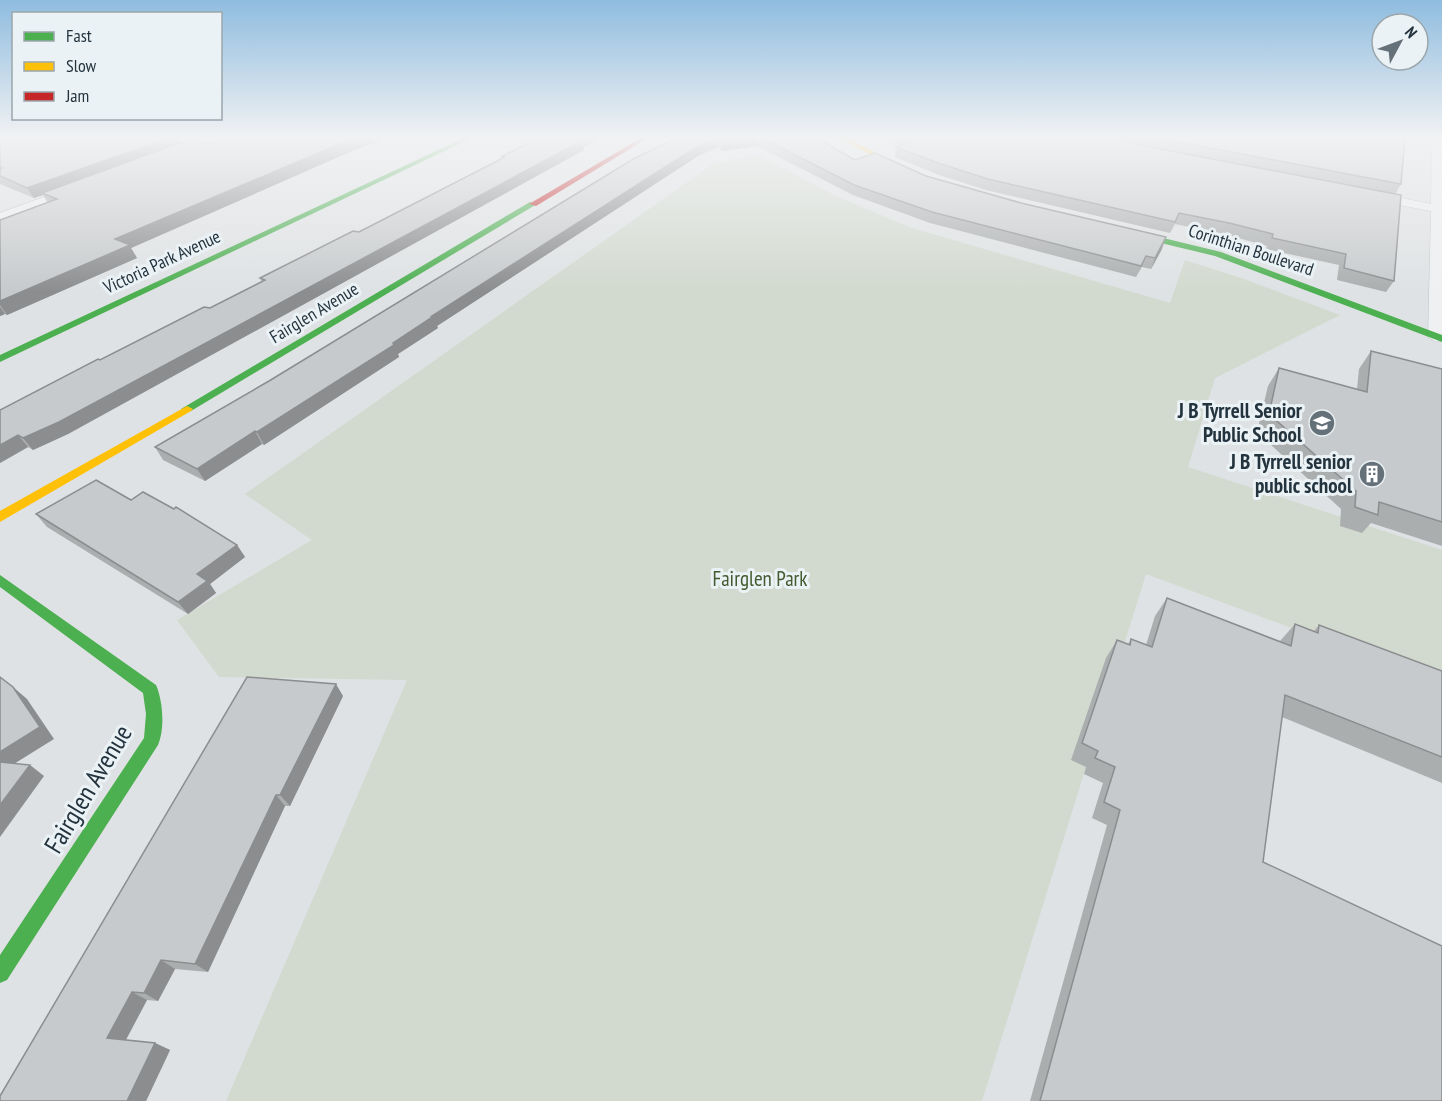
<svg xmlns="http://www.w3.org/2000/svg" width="1442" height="1101" font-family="'PT Sans Narrow',sans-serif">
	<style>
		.green { fill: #d2d9ce }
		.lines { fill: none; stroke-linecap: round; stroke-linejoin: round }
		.street-casing { stroke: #bdc0c2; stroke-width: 1 }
		.street { fill: #eef0f1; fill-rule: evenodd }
		.fast { fill: #4caf50; fill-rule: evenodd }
		.slow { fill: #ffc107; fill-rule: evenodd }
		.jam { fill: #c62828; fill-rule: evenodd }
		.wall { fill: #abaeaf }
		.shaded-wall { fill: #8b8d8f }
		.building { fill: #c7cacc; stroke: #8b8d8f; stroke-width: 1.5 }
		.labels { text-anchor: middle; stroke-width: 6; stroke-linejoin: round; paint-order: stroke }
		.far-street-label { font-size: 18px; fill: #24343f; stroke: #ebf2f5 }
		.poi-label { font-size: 21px; font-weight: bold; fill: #24343f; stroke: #ebf2f5; text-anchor: end }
		.park-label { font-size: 21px; fill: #435b31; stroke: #ebf2f5 }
		.near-street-label { font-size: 26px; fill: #24343f; stroke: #ebf2f5 }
	</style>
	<rect width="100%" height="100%" fill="#dfe2e4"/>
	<polygon class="green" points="758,155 838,197 912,228 1170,303 1185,260 1244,279 1340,315 1215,378 1188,467 1442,550 1442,684 1146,574 982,1101 226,1101 407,680 219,677 177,620 312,540 245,494 713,164"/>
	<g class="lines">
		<defs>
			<g id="street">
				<polygon points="207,138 221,138 181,154 177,155 171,152"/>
				<polygon points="1415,138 1442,138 1442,340 1436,342 1428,337 1431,211 1372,200 1366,196 1372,192 1431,204 1432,143 1416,140"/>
				<polygon points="72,187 76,188 76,194 0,221 0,213"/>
			</g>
		</defs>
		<use href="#street" class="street-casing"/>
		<use href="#street" class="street"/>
		<g class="fast">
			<polygon points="464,138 472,138 0,362 0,355"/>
			<polygon points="530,202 537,204 191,411 183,411 181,409"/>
			<polygon points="1122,228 1221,252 1442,335 1442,342 1215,256 1119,233 1118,231"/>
			<path d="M 0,575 L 156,685 C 163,701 165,729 158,745 L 7,980 L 0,983 L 0,955 L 144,738 L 146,714 L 143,693 L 0,587 Z"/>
		</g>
		<g class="slow">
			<polygon points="839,138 847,138 914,172 907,174"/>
			<polygon points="187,406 193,409 191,411 0,522 0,511"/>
		</g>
		<polygon class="jam" points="641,138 648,138 536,206 529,204"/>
	</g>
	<g class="wall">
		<polygon points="0,138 177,138 179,143 206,144 224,138 387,138 352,151 131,248 137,258 7,315 5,314 0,316 0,220 48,203 43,195 34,198 0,184"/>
		<polygon points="670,138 816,138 825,143 855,160 926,176 1162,249 1151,269 1142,267 1136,277 930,223 853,195 757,146 722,151 718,147 698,156 437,326 438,328 398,354 399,357 264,445 262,444 205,481 163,460 155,447 269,381 670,141"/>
		<polygon points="885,138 1405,138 1401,184 1395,194 1394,281 1386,292 1337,280 1339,265 1266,249 1267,246 1224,234 1175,224 1170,233 986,190 939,175 895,157 896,147 899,146"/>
		<polygon points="584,147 584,150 68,434 33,450 28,447 0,463 0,410 100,360 210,308 262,282 260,278 359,232 502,159 501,157"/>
		<polygon points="1371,351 1442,369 1442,546 1371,523 1362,533 1340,526 1341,509 1257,432 1268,386 1279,368 1357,389 1359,369"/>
		<polygon points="131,500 237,545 245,557 210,584 216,593 188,614 47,527 36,514"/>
		<polygon points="1167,598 1280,641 1295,624 1314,631 1319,625 1442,671 1442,783 1282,717 1263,862 1442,1101 1030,1101 1107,825 1092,818 1103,783 1084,774 1086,767 1071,760 1106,658 1117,640 1128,644 1131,639 1146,645 1155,616"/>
		<polygon points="343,696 290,806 285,806 208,972 175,969 158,1001 147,1000 126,1040 155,1043 170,1050 146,1101 0,1101"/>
	</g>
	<g class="shaded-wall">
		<polygon points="169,138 177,138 180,145 42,193 43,195 34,198 27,188"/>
		<polygon points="354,138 387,138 352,151 131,248 137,258 7,315 0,305 0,301 115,239"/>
		<polygon points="582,138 601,138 584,147 584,150 68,434 33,450 23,438"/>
		<polygon points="718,138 718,147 698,156 437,326 438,328 398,354 399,357 264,445 257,432 393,343 432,316 698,146"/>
		<polygon points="744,138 757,138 757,146 722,151 722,141"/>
		<polygon points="1166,237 1162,249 1151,269 1155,258"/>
		<polygon points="0,307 5,314 0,316"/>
		<polygon points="255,431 262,444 205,481 197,469"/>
		<polygon points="18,435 28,447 0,463 0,445"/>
		<polygon points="237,545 245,557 210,584 216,593 188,614 178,602 197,574"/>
		<polygon points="336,684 343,696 290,806 280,795"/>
		<polygon points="13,687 27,699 54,739 1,772 0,771 0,752"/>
		<polygon points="30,765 44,776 0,837 0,805"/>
		<polygon points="276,795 285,806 208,972 195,964"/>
		<polygon points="161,960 175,969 158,1001 144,993"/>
		<polygon points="132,992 147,1000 123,1045 107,1038"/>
		<polygon points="155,1043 170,1050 146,1101 127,1101"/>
	</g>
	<g class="building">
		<polygon points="0,138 169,138 27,188 0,176 0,169 2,168 0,167"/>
		<polygon points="224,138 354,138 115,239 130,245 0,301 0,220 57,199 42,193 190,139 206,144"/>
		<polygon points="538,138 582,138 580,139 583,140 59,422 23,438 18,435 0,445 0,410 98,359 100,360 204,307 210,308 265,280 260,278 353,231 359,232 505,157 501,157"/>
		<polygon points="670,138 717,138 698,146 432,316 434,316 393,343 394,345 257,432 255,431 197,469 155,447 269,381 635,158 675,139"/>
		<polygon points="718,138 744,138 722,141"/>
		<polygon points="762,138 816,138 825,143 855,160 875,153 926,176 1021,203 1166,237 1155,258 1146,256 1141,266 932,212 854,185"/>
		<polygon points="904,138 1102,138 1401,195 1394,281 1344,268 1346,254 1272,238 1273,234 1229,223 1179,213 1175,222 988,179 941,164 896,147 911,142"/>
		<polygon points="1157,138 1405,138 1401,184"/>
		<polygon points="1371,351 1442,369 1442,522 1379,502 1378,515 1355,507 1356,491 1269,414 1279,368 1367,392"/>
		<polygon points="96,480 131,500 143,492 174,509 176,507 237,545 197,574 207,581 178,602 36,514"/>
		<polygon points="1167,598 1291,646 1295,624 1318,633 1319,625 1442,671 1442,757 1285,695 1263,862 1442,946 1442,1101 1040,1101 1120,810 1104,802 1115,767 1095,758 1098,751 1082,743 1117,640 1130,645 1131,639 1152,647"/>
		<polygon points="0,677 13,687 40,727 0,752"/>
		<polygon points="247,677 336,684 280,795 276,795 195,964 161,960 144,993 132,992 107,1038 155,1043 127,1101 0,1101 0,1096"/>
		<polygon points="0,762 30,765 0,805"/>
	</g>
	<linearGradient id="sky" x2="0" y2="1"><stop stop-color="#8fbcdf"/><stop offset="0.47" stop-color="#f1f2f3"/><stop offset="1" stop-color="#f1f2f3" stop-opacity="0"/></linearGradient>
	<rect width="1442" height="292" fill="url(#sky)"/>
	<defs>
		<symbol id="school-disc" viewBox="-11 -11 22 22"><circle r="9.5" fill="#657179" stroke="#ebf2f5"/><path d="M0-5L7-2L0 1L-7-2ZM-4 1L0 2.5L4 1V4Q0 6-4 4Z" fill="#fff"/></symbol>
		<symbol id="building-disc" viewBox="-11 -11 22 22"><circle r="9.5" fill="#657179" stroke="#ebf2f5"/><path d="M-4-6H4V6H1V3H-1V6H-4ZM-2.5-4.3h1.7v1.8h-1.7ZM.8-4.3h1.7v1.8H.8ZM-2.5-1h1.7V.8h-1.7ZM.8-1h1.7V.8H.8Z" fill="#fff"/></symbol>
	</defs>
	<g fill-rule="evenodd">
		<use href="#school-disc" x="1307" y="408" width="30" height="30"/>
		<use href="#building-disc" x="1357" y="459" width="30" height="30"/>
	</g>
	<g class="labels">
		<g class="far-street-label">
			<text transform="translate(1251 250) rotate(18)" y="6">Corinthian Boulevard</text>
			<text transform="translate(162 262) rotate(-25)" y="6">Victoria Park Avenue</text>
			<text transform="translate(314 313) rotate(-31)" y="6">Fairglen Avenue</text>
		</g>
		<g class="poi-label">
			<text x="1302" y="418">J B Tyrrell Senior<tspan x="1302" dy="24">Public School</tspan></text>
			<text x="1352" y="469">J B Tyrrell senior<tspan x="1352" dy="24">public school</tspan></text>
		</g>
		<g class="park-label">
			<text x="760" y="586">Fairglen Park</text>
		</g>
		<g class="near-street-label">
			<text transform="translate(88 789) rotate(-59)" y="9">Fairglen Avenue</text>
		</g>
	</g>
	<rect x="12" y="12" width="210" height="108" fill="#ebf2f5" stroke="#9ba6ac" stroke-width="1.5"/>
	<rect x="24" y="32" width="30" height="9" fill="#4caf50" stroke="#9ba6ac" stroke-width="1.5"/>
	<text x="66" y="42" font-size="18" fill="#24343f">Fast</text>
	<rect x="24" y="62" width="30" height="9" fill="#ffc107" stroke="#9ba6ac" stroke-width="1.5"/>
	<text x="66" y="72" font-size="18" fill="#24343f">Slow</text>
	<rect x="24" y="92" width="30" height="9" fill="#c62828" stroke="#9ba6ac" stroke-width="1.5"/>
	<text x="66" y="102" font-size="18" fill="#24343f">Jam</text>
	<g transform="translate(1400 42) rotate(49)"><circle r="28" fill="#ebf2f5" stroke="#9ba6ac" stroke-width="1.5"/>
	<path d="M0-4.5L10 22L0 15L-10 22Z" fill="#657179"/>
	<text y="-9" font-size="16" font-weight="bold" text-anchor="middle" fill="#24343f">N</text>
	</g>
</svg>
